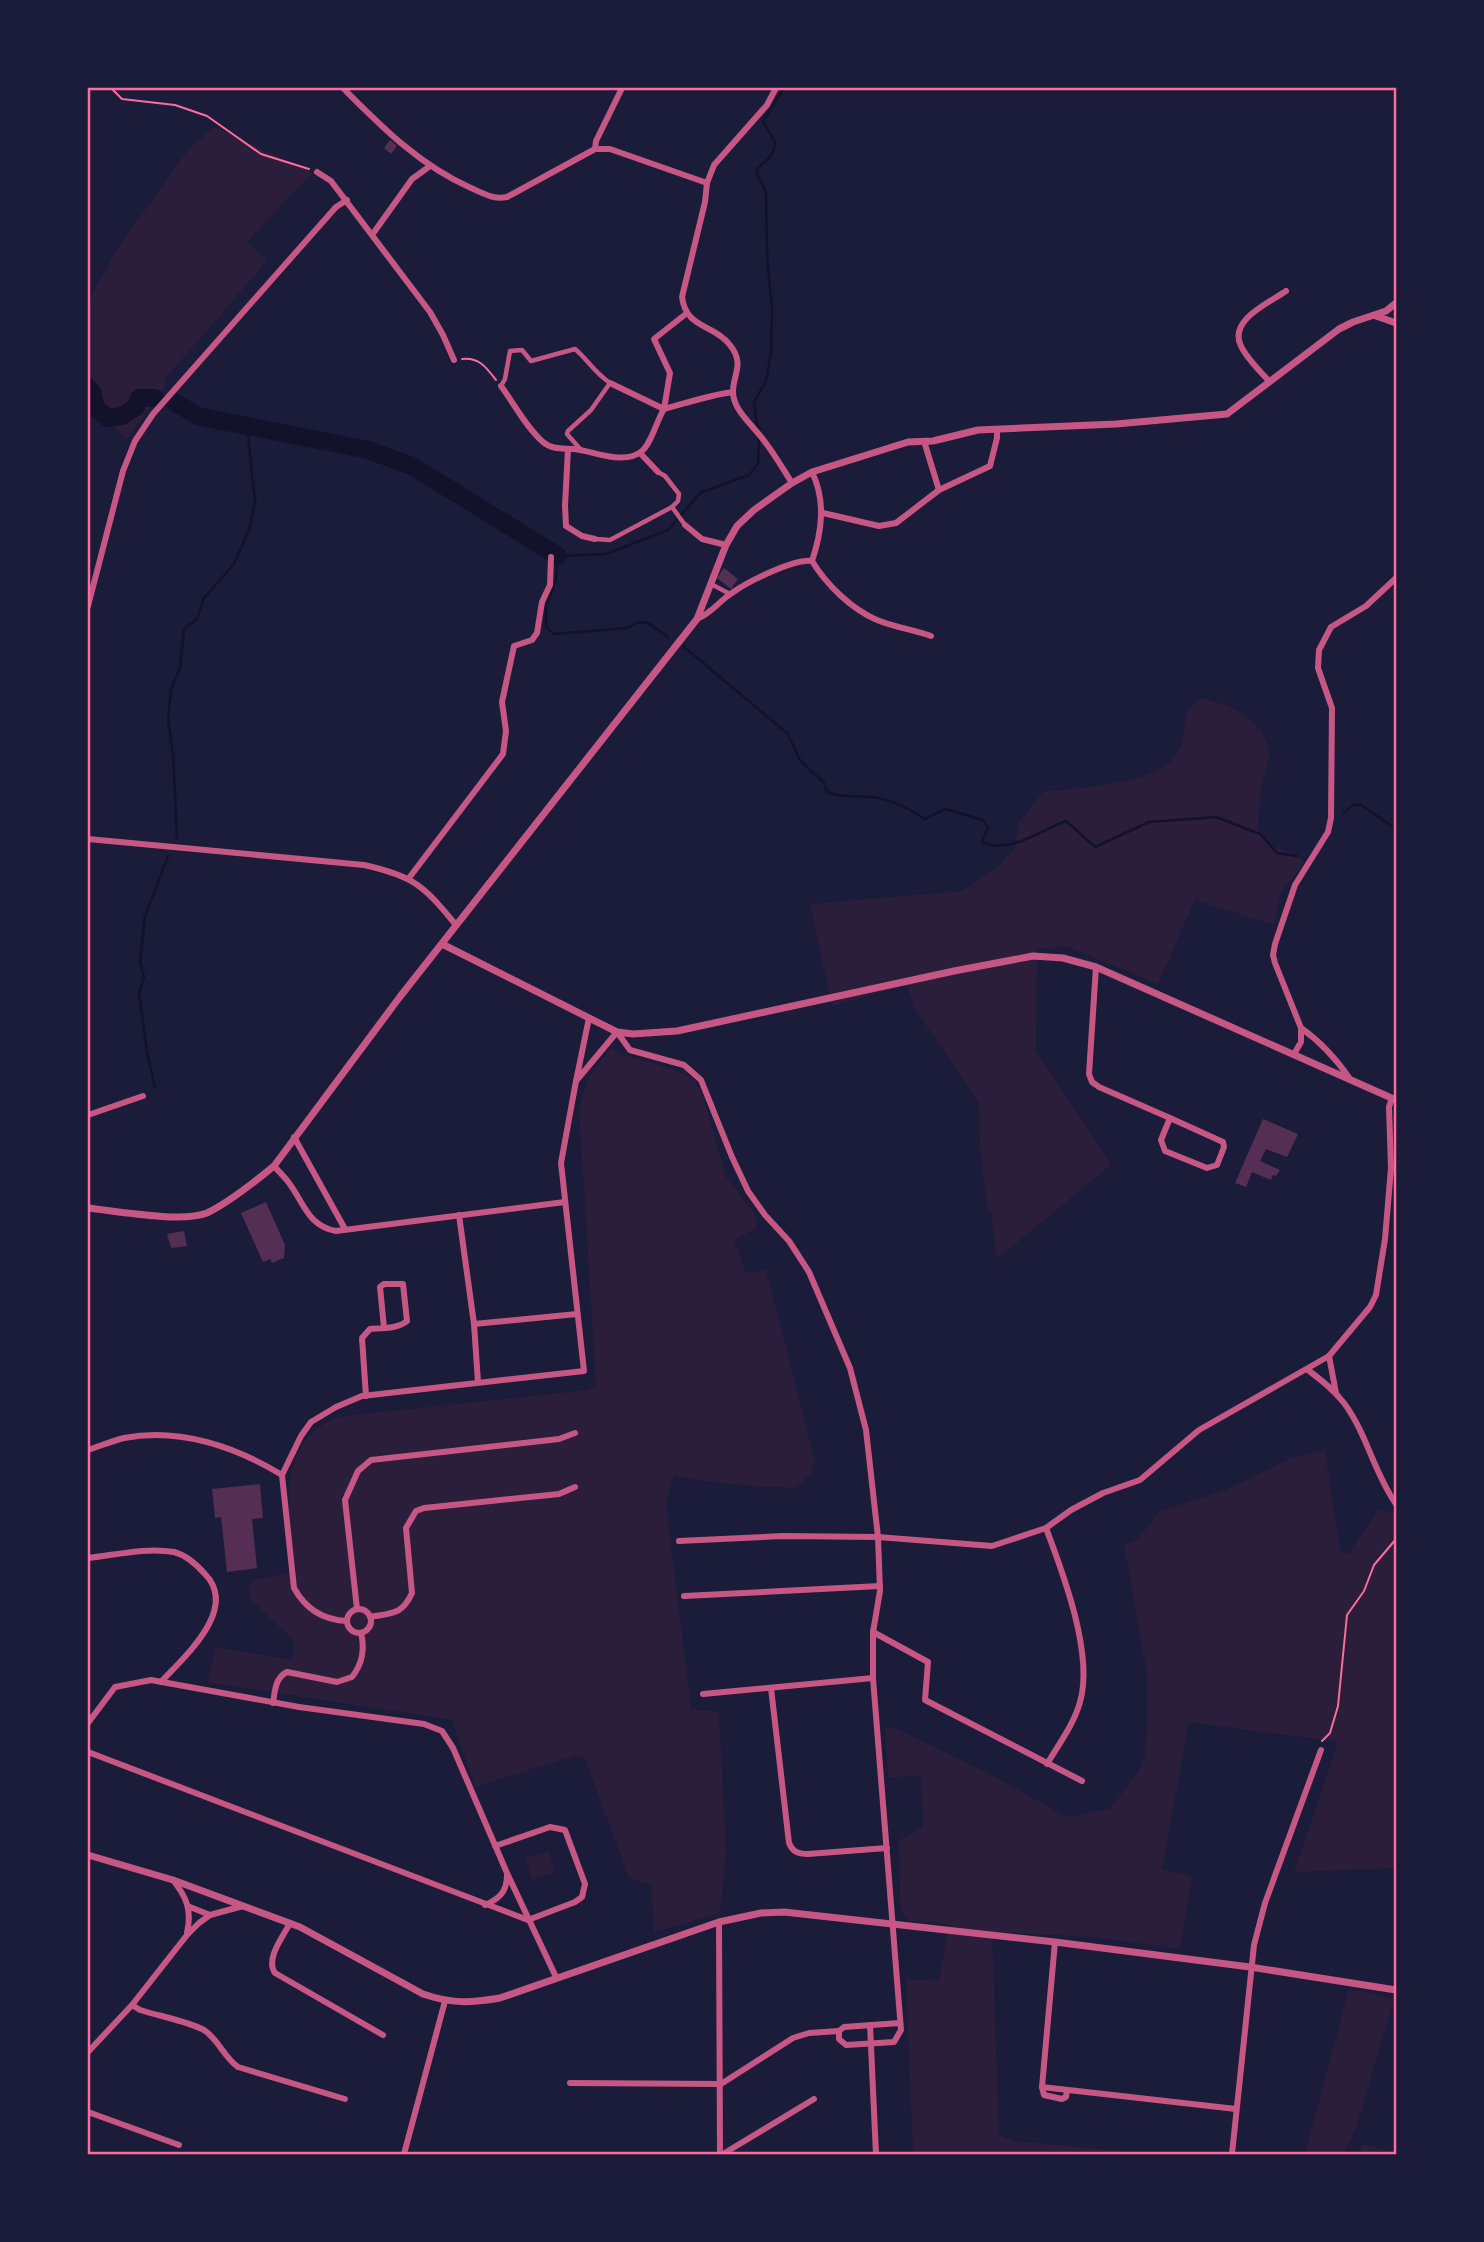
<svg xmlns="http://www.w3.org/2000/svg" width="1484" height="2242" font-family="Rubik,sans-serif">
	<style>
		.green { fill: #2a1e3b }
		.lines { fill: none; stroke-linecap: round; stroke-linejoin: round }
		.stream { stroke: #12122b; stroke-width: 2.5 }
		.river { stroke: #12122b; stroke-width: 18 }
		.building { fill: #542f53 }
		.path { stroke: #ff6b9d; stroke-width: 2 }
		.pedestrian { stroke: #c65784; stroke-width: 4.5 }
		.minor { stroke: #c65784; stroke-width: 6 }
		.tertiary { stroke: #c65784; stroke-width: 7 }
		.neatline { fill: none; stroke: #ff6b9d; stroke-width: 2.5 }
	</style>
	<rect width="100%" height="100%" fill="#1b1b3a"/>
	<g class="green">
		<polygon points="214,127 313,173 247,241 267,261 164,380 166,385 127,440 104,415 88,376 88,302 119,246 188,150"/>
		<path d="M 1202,698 C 1232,706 1266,718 1269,754 C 1269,762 1265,772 1263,780 C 1260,796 1259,813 1257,830 L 1272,847 L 1297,855 L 1304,863 L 1281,893 L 1274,925 L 1195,900 L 1158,984 L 1066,946 L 1037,949 L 1036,1051 L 1111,1165 L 997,1259 L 991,1211 L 988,1210 L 980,1147 L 979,1102 L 916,1011 L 907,985 L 832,1006 L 810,904 L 963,891 L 1000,865 L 1015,848 L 1019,822 L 1043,792 C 1079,787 1159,786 1178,752 C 1185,741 1185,722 1187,710 Z"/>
		<path d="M 612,1048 L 623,1055 L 661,1065 L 693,1078 L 702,1093 L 726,1177 L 756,1216 L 757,1228 L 734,1240 L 746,1273 L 766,1270 L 815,1461 L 811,1473 L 797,1488 C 756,1487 714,1484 674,1475 L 666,1502 L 691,1709 L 719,1712 L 726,1852 L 720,1913 L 654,1932 L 651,1885 L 629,1878 L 584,1757 L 576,1755 L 475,1787 L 452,1720 L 207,1682 L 216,1647 L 292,1660 L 295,1647 L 292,1639 L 251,1600 L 248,1589 L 254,1580 L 295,1571 C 289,1514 273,1447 336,1417 L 588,1390 L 596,1384 L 579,1110 C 585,1082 592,1069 612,1048 Z"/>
		<polygon points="1325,1450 1340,1551 1348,1554 1378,1510 1396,1512 1396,1868 1294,1872 1338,1742 1189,1722 1162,1869 1192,1877 1180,1949 1093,1937 992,1932 999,2135 1015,2141 1152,2154 913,2154 906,1979 939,1981 949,1924 909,1921 901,1910 900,1899 899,1840 923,1827 921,1775 888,1778 885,1728 895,1728 988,1773 1067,1817 1110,1809 1139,1771 1146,1754 1147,1673 1124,1545 1137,1540 1160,1511 1223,1491 1291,1458"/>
		<polygon points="549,1851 555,1873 532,1879 526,1857"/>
		<polygon points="1349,1989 1394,1999 1357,2125 1344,2154 1305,2154"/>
		<polygon points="1363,2144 1396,2153 1396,2154 1357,2154"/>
	</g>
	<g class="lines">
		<g class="stream">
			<polyline points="760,432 756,421 754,402 766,381 771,354 772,310 767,255 766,193 757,173 757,169 770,157 776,144 763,121 784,88"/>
			<polyline points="668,637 648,623 639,622 627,628 554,634 546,627 546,607 556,580 558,556 606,554 668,530 700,493 749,475 758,464 759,438"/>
			<path d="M 683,646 L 787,733 L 800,760 L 824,783 L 827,792 C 843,799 861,795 878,798 C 895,801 910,809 925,819 L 945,809 L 983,820 L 988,827 L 982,842 C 1009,855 1041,830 1066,821 L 1095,847 L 1149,822 L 1216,817 L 1260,834 L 1277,853 L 1297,856"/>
			<polyline points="1344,813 1353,805 1361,805 1396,829"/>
			<polyline points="177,838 173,754 168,719 171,689 180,668 184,629 197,619 204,598 234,564 250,527 255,502 247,426"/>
			<polyline points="155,1088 147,1052 139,993 144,977 140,961 145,916 168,856"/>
		</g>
		<g class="river">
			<polyline points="88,387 92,392 96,408 108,418 122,416 137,406 139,398 155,398"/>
			<polyline points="175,402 197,416 368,450 412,466 558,556"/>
		</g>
	</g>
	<g class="building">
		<polygon points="390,140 397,146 391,154 384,148"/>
		<polygon points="724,568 738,579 731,589 717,578"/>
		<polygon points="1263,1119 1298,1134 1287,1157 1266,1149 1260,1161 1280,1170 1276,1176 1273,1175 1271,1180 1252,1172 1246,1187 1235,1183"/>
		<polygon points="266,1202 285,1245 284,1258 272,1263 270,1259 263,1262 241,1213"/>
		<polygon points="184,1231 187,1246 171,1248 167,1234"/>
		<polygon points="260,1484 263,1518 252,1519 257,1568 227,1572 221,1517 215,1518 212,1489"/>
	</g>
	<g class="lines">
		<g class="path">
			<polyline points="111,88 122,99 175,105 207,116 261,154 309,169"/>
			<path d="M 462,359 C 479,357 486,367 496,380"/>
			<polyline points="1322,1741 1330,1733 1338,1706 1347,1615 1364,1591 1374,1565 1396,1539"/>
		</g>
		<g class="pedestrian">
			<path d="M 501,386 L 505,379 L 510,351 L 522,350 L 531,361 L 575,349 C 588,360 594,372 610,383 L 591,410 L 568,431 L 567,434 L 581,450"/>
			<polyline points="658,472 665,476 679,494 678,501 672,507"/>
			<polyline points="595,539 610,540 672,507 685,525"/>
			<polyline points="711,584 730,594"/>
		</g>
		<g class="minor">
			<path d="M 343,88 C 382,127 419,165 471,188 C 483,193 493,200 507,197 L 595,149 L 610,149 L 707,183"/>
			<path d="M 776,88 L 767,105 L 714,165 L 707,183 L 705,202 L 682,297 C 686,329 714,324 730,345 C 745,364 733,374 733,392 C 733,411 755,427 765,442 C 775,455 783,469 792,483"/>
			<polyline points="595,149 596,141 622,88"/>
			<polyline points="317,172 331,181 430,312 443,335 454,360"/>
			<polyline points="372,235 412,179 430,166"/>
			<path d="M 1269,381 C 1260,371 1247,359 1241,346 C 1228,320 1269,303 1286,291"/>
			<polyline points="610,383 664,409 670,373 654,339 687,313"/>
			<path d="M 501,386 C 515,405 526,427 543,442 C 552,450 563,448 574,449 C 594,451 624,466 642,451 C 651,444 657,420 664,409 C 687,403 709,395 733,392"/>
			<polyline points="924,441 939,490"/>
			<polyline points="568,449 565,506 566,526 582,536 595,539"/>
			<polyline points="640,453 658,472"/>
			<path d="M 812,472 C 826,501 822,531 812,561 C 826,584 851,609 877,620 C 894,627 914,630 931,636"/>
			<polyline points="823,513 879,526 896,523 939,490 990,466 997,438 997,429"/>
			<polyline points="685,525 702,539 726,545"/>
			<polyline points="88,606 123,471 135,441 153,414 336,207 347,200"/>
			<path d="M 697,619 C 712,613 719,601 732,593 C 747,582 795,558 812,561"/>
			<path d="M 88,839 L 364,865 C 414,876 424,886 456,925"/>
			<polyline points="409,878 503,754 506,731 502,702 514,646 532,640 537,633 542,602 550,585 551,557"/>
			<polyline points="1096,967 1089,1074 1092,1082 1099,1087 1170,1118"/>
			<polyline points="589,1018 576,1081 617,1032 630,1050 684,1065 701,1080 732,1157 748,1191 765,1215 789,1241 809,1272 850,1368 866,1430 878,1537 880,1591 873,1632 873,1678 901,2030 894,2042 846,2045 839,2039 839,2031 844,2027 900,2023"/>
			<path d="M 1301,1028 C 1321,1042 1337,1060 1350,1079"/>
			<polyline points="1294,1054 1301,1042 1301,1028 1275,963 1273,955 1275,944 1295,885 1328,832 1331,818 1332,708 1318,668 1319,650 1331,627 1366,606 1396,578"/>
			<polyline points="88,1115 143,1096"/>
			<polygon points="1170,1118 1223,1142 1224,1147 1217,1165 1207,1168 1165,1151 1161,1140"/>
			<polyline points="294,1137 345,1229"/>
			<path d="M 274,1166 C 279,1172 285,1177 289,1183 C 304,1203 308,1226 336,1231 L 565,1202"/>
			<polyline points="459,1215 474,1324 478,1382"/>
			<polyline points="474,1324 577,1314"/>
			<polyline points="1329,1356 1336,1393"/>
			<path d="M 1308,1370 C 1321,1380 1334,1390 1344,1403 C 1367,1434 1374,1473 1396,1504"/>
			<path d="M 366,1396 L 362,1338 L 370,1329 C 381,1328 398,1329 407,1321 L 403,1284 L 384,1284 L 380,1287 L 384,1328"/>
			<path d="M 88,1450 C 100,1446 112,1441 124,1438 C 179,1427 236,1447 282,1475"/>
			<path d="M 1046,1528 C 1063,1573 1094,1655 1080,1702 C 1074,1724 1059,1744 1047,1764"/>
			<polyline points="679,1541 783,1536 878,1537 992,1546 1046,1528 1071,1510 1103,1493 1140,1480 1199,1430 1329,1356 1370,1307 1376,1295 1385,1239 1391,1168 1389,1107 1392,1098"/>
			<path d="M 88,1558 C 115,1555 147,1547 174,1552 C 186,1555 197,1565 205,1574 C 239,1609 185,1656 161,1682"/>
			<polyline points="684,1596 880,1586"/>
			<circle cx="359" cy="1621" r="12"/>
			<polyline points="357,1609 345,1500 358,1471 371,1460 559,1439 575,1433"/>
			<path d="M 370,1617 C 392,1613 402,1615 412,1593 L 406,1528 L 416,1511 L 424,1508 L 559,1494 L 575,1487"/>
			<path d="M 347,1621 C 323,1620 305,1608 294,1588 L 282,1475 L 301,1436 L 311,1422 L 336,1407 L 362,1396 L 584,1371 L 561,1163 L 576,1081"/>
			<polyline points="873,1632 928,1662 925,1700 1082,1781"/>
			<path d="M 771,1688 L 789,1843 C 793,1852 798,1854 808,1854 L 887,1848"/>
			<polyline points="703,1694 873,1678"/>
			<path d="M 273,1703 C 275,1691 275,1678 287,1672 L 337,1682 L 352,1677 C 363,1663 365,1649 361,1633"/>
			<polyline points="88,1723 115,1687 151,1680 299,1707 424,1724 442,1731 453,1748 507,1873 556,1977"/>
			<polyline points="88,1752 528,1920 575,1902 582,1897 585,1884 565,1830 550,1827 495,1846"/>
			<path d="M 173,1880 C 187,1898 192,1910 187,1933"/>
			<path d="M 485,1905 C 499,1899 507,1892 507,1875"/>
			<polyline points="190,1907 210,1915"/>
			<polyline points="719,1922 720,2154"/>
			<path d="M 290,1923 C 283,1937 265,1959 275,1973 L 383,2035"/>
			<polyline points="1055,1942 1042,2087 1236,2109"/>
			<path d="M 132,2005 L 140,2010 C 159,2016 187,2021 204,2030 C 218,2039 224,2057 238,2067 L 345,2099"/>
			<polyline points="870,2025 876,2154"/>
			<polyline points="88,2052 132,2005 187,1935 199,1923 210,1915 243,1906"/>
			<polyline points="570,2083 721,2084 793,2038 809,2033 839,2031"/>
			<polyline points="1042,2087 1044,2095 1062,2099 1066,2097 1067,2090"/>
			<polyline points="88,2112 179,2145"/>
			<polyline points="404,2154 445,2001"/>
			<polyline points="723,2154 814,2099"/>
			<polyline points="1232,2154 1254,1945 1265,1903 1321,1750"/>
		</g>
		<g class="tertiary">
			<polyline points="1376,316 1396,323"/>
			<polyline points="442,944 617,1032 633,1034 677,1031 954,971 1033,956 1063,958 1096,967 1396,1100"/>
			<path d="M 88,1208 C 116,1211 182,1223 207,1213 C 226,1204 257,1180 274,1166 L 399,998 L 697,619 L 726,545 L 737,526 L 754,510 L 792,483 L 812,472 L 908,442 L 933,441 L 978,430 L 1116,424 L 1227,414 L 1339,329 L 1353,322 L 1386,311 L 1396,303"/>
			<path d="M 88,1855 L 173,1880 L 300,1927 L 423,1994 C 452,2004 470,2003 500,1998 L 719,1922 L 761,1913 L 784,1912 L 1055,1942 L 1250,1967 L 1396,1990"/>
		</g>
	</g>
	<rect width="1484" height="2242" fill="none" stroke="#1b1b3a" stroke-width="178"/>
	<rect x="89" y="89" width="1306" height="2064" class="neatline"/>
</svg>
